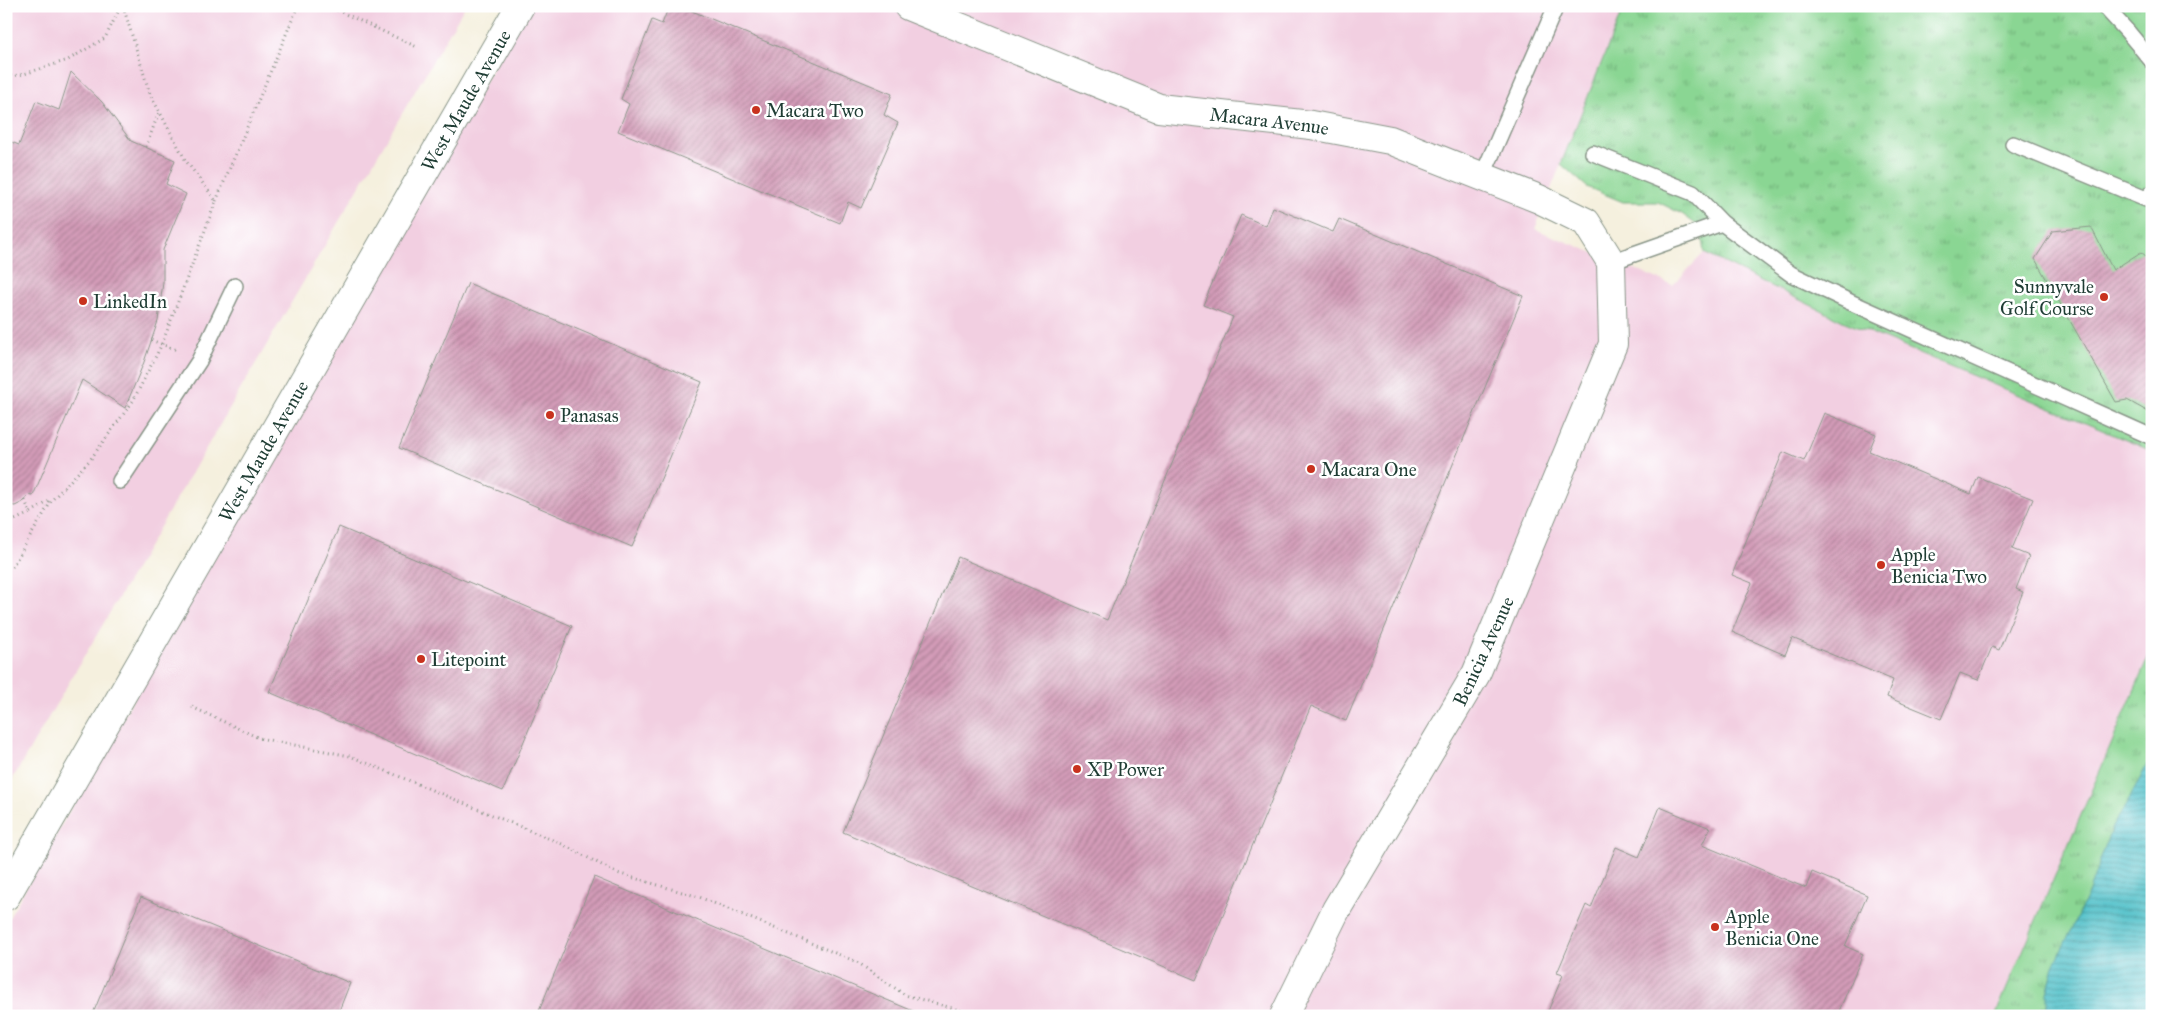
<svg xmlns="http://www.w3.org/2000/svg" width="2158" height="1022" font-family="'IM FELL Great Primer',serif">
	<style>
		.built { fill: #f2cfe1 }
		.grass { fill: url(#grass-tufts); stroke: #548a64 }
		.water { fill: url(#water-rules); stroke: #3a8080 }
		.building { fill: url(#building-hatch) }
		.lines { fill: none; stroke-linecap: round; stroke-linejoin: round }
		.lane-casing { stroke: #8a9689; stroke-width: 18 }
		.street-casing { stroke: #8a9689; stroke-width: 30 }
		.secondary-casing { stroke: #8a9689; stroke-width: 30 }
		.path { stroke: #8a9689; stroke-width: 3; stroke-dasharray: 1 4; stroke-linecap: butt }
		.lane { stroke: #fff; stroke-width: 15 }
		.street { stroke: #fff; stroke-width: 28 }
		.secondary { stroke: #fff; stroke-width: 28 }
		.poi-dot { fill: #c8321e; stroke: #fff; stroke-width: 2 }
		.labels { text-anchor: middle; stroke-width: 5; stroke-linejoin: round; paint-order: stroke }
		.street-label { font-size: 19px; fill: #1f3d34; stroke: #fff }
		.poi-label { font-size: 19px; fill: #1f3d34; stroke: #fff; text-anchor: start }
	</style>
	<defs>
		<pattern id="grass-tufts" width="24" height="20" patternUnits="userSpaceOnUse" patternTransform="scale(1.25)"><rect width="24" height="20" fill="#8ad693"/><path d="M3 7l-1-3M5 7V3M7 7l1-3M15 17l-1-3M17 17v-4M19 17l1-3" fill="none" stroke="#70af79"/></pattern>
		<pattern id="water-rules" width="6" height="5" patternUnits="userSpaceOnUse" patternTransform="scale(1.25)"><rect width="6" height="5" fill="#55c2cb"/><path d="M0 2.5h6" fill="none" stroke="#469fa6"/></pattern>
		<pattern id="building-hatch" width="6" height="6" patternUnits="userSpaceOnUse" patternTransform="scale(1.25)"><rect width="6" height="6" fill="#d39bb8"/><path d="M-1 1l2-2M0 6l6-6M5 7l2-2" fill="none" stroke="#ab8096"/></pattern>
	</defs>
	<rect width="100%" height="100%" fill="#fff"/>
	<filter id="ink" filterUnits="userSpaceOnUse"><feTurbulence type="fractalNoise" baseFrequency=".02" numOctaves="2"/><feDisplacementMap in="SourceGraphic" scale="10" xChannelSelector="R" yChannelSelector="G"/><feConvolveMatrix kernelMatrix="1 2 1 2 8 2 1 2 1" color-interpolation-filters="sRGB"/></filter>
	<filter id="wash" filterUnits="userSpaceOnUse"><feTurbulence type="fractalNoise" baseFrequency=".0096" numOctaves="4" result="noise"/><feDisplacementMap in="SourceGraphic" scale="20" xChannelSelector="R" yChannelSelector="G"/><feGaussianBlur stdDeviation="1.12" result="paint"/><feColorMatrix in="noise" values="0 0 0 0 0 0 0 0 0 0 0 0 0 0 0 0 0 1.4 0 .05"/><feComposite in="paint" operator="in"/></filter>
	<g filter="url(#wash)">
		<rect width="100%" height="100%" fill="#f5f0de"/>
		<g class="built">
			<polygon points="6,6 465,6 6,790"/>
			<polygon points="528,6 1624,6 1535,229 1673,285 1704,253 1845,322 2152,451 2152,649 1995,1016 6,1016 6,923"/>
		</g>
		<g class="grass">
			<polygon points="1624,6 2152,6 2152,451 1845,322 1704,253 1701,228 1682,214 1658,202 1623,202 1587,187 1561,164"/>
			<polygon points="2152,649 2152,1016 1995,1016"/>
		</g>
		<polygon class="water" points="2152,755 2152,1016 2047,1016 2047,993 2054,966 2088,894 2112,827 2129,800"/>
		<g id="blocks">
			<g class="building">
				<polygon points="669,6 680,6 892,94 884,115 898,123 861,208 848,202 840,223 618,131 629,104 621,99 652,20 662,24"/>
				<polygon points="71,72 102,102 131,141 175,160 166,184 186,194 163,250 163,282 158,321 144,362 125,408 82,380 33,496 29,495 23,502 15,506 6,505 6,140 19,145 36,101 59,110"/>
				<polygon points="1273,207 1333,232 1339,219 1523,296 1346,721 1311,706 1196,980 843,832 958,557 1107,620 1233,317 1203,305 1241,215 1266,226"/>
				<polygon points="2091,227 2113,270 2141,252 2152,261 2152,324 2149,325 2152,331 2152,414 2127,400 2116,402 2035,259 2053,231"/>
				<polygon points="468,283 702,382 632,547 399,448"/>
				<polygon points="1824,413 1876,434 1869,451 1971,494 1978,477 2033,499 2012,549 2029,556 2016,589 2023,592 1999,650 1992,647 1978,680 1960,673 1941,719 1887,697 1893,680 1792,638 1785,655 1732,632 1752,583 1732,575 1783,452 1804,461"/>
				<polygon points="339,527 572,626 503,791 269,692"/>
				<polygon points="1660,807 1710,828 1702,845 1806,888 1812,872 1867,895 1845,946 1863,954 1837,1016 1546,1016 1563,975 1557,973 1586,905 1591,908 1616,847 1639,857"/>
				<polygon points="594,877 925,1016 537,1016"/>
				<polygon points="141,897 350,983 337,1016 92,1016"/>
			</g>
		</g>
	</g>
	<g filter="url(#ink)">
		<use href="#blocks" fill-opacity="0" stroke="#8a9689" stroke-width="1"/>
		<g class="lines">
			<defs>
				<g id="lane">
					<polyline points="2104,6 2127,31 2152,61"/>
					<polyline points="2013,144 2146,199 2152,193"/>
					<polyline points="1593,153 1693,193 1722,223 1791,274 1850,302 2152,437"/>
					<polyline points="1482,177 1556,6"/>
					<polyline points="1611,262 1722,223"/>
					<polyline points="120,481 199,361 235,286"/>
				</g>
				<g id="street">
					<path id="s1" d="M 908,6 L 1159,108 L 1311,125 L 1390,140 L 1539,199 L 1586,222 L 1611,262 L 1613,344 L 1476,674 L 1336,910 L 1284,1016"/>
				</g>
				<g id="secondary">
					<path id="s2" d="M 6,896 L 520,6"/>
				</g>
			</defs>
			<use href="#lane" class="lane-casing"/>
			<use href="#street" class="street-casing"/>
			<use href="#secondary" class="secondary-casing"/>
			<g class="path">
				<polyline points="328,6 417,47"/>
				<polyline points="6,77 24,74 68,60 105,38 121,6"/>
				<polyline points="146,147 159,112"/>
				<polyline points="216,201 298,6"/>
				<polyline points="151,340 177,350"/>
				<polyline points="25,500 30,513 51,500"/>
				<polyline points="6,524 30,513"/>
				<polyline points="12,567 52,500 90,460 133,401 162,344 216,201 186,161 150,94 123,6"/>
				<polyline points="192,707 259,738 350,756 562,844 617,873 699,897 857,962 905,995 981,1016"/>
			</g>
			<use href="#lane" class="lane"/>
			<use href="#street" class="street"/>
			<use href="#secondary" class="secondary"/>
		</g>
	</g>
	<g class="poi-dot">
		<circle cx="756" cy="110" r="5"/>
		<circle cx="2104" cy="297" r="5"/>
		<circle cx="83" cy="301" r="5"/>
		<circle cx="550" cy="415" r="5"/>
		<circle cx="1311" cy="469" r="5"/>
		<circle cx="1881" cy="565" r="5"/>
		<circle cx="421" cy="659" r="5"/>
		<circle cx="1077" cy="769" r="5"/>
		<circle cx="1715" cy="927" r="5"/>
	</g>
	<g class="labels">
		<g class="street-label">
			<text dy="7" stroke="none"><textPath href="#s2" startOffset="919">West Maude Avenue</textPath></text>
			<text dy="7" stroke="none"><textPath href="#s1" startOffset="382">Macara Avenue</textPath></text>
			<text dy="7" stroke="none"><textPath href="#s2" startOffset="514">West Maude Avenue</textPath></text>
			<text transform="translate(1483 651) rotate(-65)" y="7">Benicia Avenue</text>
		</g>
		<g class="poi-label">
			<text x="766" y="117">Macara Two</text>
			<text x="2094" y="293" text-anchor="end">Sunnyvale<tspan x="2094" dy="22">Golf Course</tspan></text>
			<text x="93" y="308">LinkedIn</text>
			<text x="560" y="422">Panasas</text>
			<text x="1321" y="476">Macara One</text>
			<text x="1891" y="561">Apple<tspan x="1891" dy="22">Benicia Two</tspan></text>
			<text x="431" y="666">Litepoint</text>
			<text x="1087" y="776">XP Power</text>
			<text x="1725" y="923">Apple<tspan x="1725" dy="22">Benicia One</tspan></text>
		</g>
	</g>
	<rect width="2158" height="1022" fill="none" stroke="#fff" stroke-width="25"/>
</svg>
